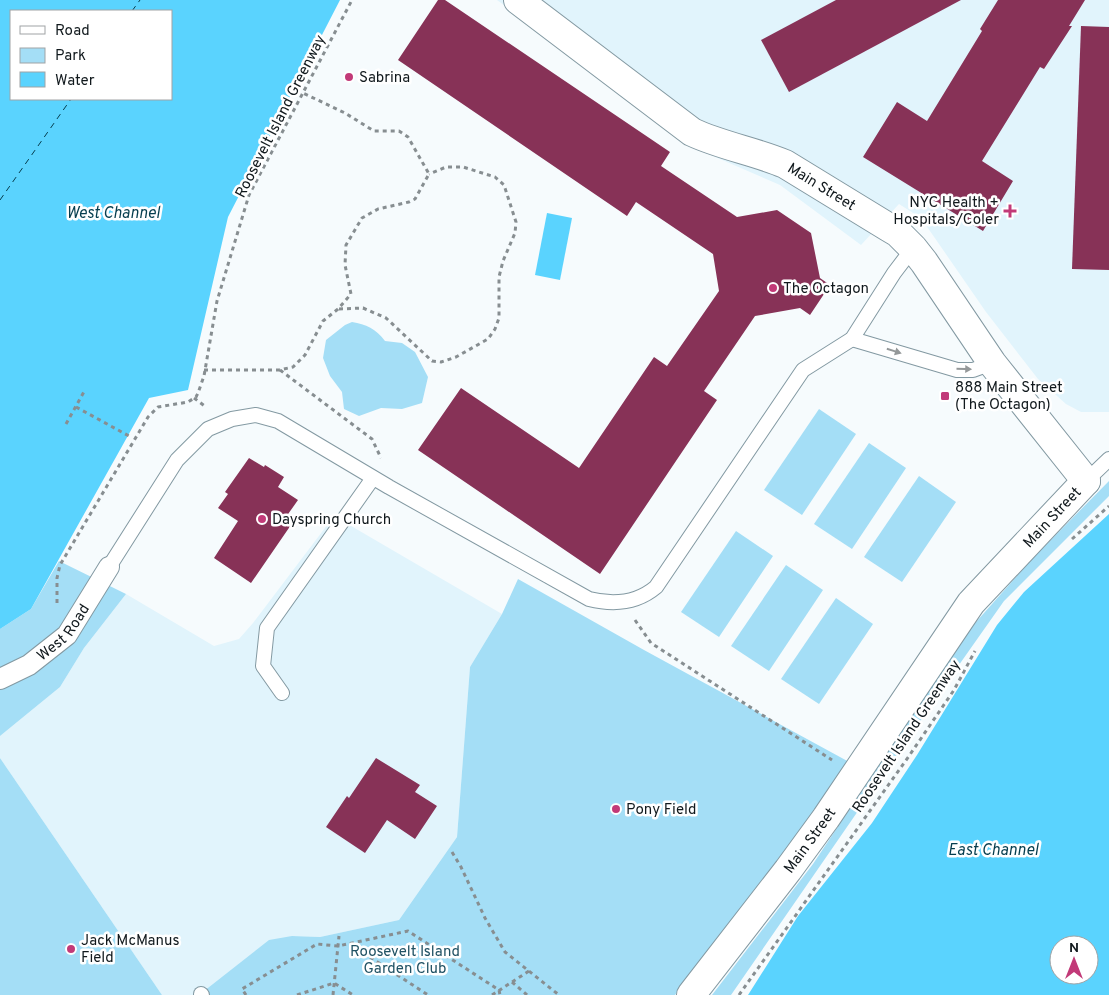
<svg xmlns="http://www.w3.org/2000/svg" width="1109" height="995" font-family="Overpass,sans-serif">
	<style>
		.built { fill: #e1f4fc }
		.green { fill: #a4def6 }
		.water { fill: #5ad3fe; fill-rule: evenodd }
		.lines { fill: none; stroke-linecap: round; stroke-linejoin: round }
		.ferry { stroke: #063e4f; stroke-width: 1; stroke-dasharray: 6 5; stroke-linecap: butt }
		.building { fill: #873257 }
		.service-casing { stroke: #8399a2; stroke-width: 16 }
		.pedestrian-casing { stroke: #8399a2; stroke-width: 22 }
		.minor-casing { stroke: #8399a2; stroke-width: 30 }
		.tertiary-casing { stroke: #8399a2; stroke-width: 30 }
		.path { stroke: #878e91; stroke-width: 3; stroke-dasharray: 4 4; stroke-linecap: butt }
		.service { stroke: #fff; stroke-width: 14 }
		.pedestrian { stroke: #fff; stroke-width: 20 }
		.minor { stroke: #fff; stroke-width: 28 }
		.tertiary { stroke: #fff; stroke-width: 28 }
		.oneway { fill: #949899 }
		.poi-dot { fill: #c23a78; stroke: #fff; stroke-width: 2 }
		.labels { text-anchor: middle; stroke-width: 5; stroke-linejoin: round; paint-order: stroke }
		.poi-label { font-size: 15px; fill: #11191d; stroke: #fff; text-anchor: start }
		.street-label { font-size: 15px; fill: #11191d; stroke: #fff }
		.park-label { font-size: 15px; fill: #205264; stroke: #fff }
		.water-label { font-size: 16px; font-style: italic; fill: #063e4f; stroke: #fff }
	</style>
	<rect width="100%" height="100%" fill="#f6fbfd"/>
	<g class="built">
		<polygon points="497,0 1109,0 1109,412 1081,412 1066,404 1038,379 986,312 921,218 899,204 861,245 780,185 706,153"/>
		<polygon points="334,516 502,614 470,667 457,837 399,920 320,937 292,936 199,995 162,995 0,758 0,736 60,687 84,648 126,594 214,646 239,639 253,623"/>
	</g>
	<g class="green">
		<path d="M 352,322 C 366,324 376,329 385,341 L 402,343 L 415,352 L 428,377 L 422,403 L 402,409 L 381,408 L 359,416 L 344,409 L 342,392 L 330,376 L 323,358 L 326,340 L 345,325 Z"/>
		<polygon points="819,409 856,434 802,515 764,490"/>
		<polygon points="869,443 906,468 852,549 814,524"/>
		<polygon points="919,476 956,502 902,582 864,557"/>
		<polygon points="1109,481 1109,496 1004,601 954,672 731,995 712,995 813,864 968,631 1032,559"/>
		<polygon points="736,531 773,556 719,637 681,612"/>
		<polygon points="59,561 126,594 84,648 60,687 0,736 0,629 31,609"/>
		<polygon points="786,565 823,590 769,671 731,646"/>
		<polygon points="518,579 644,650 851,763 675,995 199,995 269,940 292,936 320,937 399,920 457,837 470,667 502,614"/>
		<polygon points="836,598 873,624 819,704 781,679"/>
		<polygon points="0,758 162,995 0,995"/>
	</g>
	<g class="water">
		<path d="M 0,0 L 340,0 L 228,217 L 188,390 L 149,398 L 31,609 L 0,629 ZM 171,11 L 171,99 L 11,99 L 11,11 Z"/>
		<polygon points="547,213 572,218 560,280 535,275"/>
		<path d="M 1109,514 L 1109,995 L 748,995 L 798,916 L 872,823 L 917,755 L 997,625 L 1024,592 ZM 1059,945 L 1089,945 L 1089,975 L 1059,975 Z"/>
	</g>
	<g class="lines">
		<g class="ferry">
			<polyline points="132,11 140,0"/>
			<polyline points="0,200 71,99"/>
		</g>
	</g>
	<g class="building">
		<polygon points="438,0 445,0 670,152 661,166 737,217 777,210 811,233 820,278 830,285 810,315 800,308 755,316 704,391 717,400 600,574 418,450 461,388 579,468 654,357 667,366 719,291 713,254 636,202 627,216 398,60"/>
		<polygon points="836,0 961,0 789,92 761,40"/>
		<polygon points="998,0 1085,0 1069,26 1072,26 1044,69 1040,67 982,161 1013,181 983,231 863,157 897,102 927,121 982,31 980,29"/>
		<polygon points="1081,26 1109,27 1109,270 1072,269"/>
		<polygon points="249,458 264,467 265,465 284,477 278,487 298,500 286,517 293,522 251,583 214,558 238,521 218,508 228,494 225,492"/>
		<polygon points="376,758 420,785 415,792 437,806 415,839 387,820 365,853 326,827 347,796 349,798"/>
	</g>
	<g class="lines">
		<defs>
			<g id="service">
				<polyline points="852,339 957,370 973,370 992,363"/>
				<polyline points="1086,481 1109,459"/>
				<path d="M 109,567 L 177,460 L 208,429 L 232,419 L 256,415 L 278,421 L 389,487 L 589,599 C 613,605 637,603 656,587 L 803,370 L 852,339 L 894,273 L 913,248"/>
				<polyline points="282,693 263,666 267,628 373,478"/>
				<polyline points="201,994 202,995"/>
			</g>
			<g id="pedestrian">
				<path id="s1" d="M 0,679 L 29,665 L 67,635 L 109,567"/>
			</g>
			<g id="minor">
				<path id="s2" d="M 518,0 L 692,132 C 722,146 754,151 785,164 L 888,227 L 898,233 L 913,248 L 924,262 L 992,363 L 1086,481"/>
			</g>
			<g id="tertiary">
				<path id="s3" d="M 691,995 L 788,870 L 826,818 L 971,603 L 1086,481"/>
			</g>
		</defs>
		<use href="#service" class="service-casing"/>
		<use href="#pedestrian" class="pedestrian-casing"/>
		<use href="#minor" class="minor-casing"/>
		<use href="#tertiary" class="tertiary-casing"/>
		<g class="path">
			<polyline points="339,309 363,308 386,318 432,361 441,362 456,357 488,339 495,329 499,318 499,277 503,261 515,233 516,222 504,185 495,177 463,167 446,167 429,174"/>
			<polyline points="204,370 279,370 293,367 305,355 323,321 338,309 351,294 345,265 346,245 362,218 378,209 409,202 415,199 429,174 408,137 399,131 374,131 345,113 303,93"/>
			<polyline points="280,370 372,439 381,458"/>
			<polyline points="194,398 206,407"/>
			<polyline points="76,407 129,436"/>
			<polyline points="66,424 85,390"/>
			<polyline points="1072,539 1109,506"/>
			<polyline points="57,603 57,578 60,565 148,417 158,407 188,402 196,397 198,393 204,376 217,301 249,195 352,0"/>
			<polyline points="635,620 651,643 832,760"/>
			<polyline points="452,852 461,867 485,918 505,952 559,995"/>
			<polyline points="350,944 428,995"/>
			<polyline points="512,982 527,995"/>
			<polyline points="246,995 242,989 317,944 338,946 408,931 499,990 500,995"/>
			<polyline points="297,995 334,983 353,995"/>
			<polyline points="333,995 339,936"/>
			<polyline points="492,995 529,971"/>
			<polyline points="739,995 909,756 954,690 975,651"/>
		</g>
		<use href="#service" class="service"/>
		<use href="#pedestrian" class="pedestrian"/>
		<use href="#minor" class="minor"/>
		<use href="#tertiary" class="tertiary"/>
	</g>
	<defs><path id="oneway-solid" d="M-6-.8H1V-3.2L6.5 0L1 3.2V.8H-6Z" transform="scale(1.25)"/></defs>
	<g class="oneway">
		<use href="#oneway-solid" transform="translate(894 351) rotate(17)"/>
		<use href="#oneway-solid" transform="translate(964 369) rotate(1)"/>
	</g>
	<g class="poi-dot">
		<circle cx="349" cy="77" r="5"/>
		<path d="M1007.5 203.5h5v5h5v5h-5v5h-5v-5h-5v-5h5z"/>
		<circle cx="773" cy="288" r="5"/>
		<rect x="940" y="391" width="10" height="10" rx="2.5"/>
		<circle cx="262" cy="519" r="5"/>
		<circle cx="616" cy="809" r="5"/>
		<circle cx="71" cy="949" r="5"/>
	</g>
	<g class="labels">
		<g class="poi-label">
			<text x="359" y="82">Sabrina</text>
			<text x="999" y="207" text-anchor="end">NYC Health +<tspan x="999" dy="17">Hospitals/Coler</tspan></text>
			<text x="783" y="293">The Octagon</text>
			<text x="955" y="392">888 Main Street<tspan x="955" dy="17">(The Octagon)</tspan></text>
			<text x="272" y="524">Dayspring Church</text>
			<text x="626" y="814">Pony Field</text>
			<text x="81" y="945">Jack McManus<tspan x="81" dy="17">Field</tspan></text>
		</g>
		<g class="street-label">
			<text transform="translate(280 116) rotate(-63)" y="5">Roosevelt Island Greenway</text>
			<text dy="5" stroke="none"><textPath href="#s2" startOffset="360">Main Street</textPath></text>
			<text dy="5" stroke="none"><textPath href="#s3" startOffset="600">Main Street</textPath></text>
			<text dy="5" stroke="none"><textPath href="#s1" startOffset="80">West Road</textPath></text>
			<text transform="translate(906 736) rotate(-56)" y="5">Roosevelt Island Greenway</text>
			<text dy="5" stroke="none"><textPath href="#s3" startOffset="195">Main Street</textPath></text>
		</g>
		<g class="park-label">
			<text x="405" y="956">Roosevelt Island<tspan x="405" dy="17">Garden Club</tspan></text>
		</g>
		<g class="water-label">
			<text x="113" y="218">West Channel</text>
			<text x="993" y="855">East Channel</text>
		</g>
	</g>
	<rect x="10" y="10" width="162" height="90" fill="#ffffff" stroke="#a0a3a5"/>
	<rect x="20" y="26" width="25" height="8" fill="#ffffff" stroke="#a0a3a5"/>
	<text x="55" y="35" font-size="15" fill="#11191d">Road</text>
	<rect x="20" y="48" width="25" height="15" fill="#a4def6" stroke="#a0a3a5"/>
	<text x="55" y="60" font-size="15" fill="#11191d">Park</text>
	<rect x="20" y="72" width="25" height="15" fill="#5ad3fe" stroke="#a0a3a5"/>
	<text x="55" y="85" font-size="15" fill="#11191d">Water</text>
	<g transform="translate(1074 960)"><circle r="24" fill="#ffffff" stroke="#a0a3a5"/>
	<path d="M0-4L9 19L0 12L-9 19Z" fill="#c23a78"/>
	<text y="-8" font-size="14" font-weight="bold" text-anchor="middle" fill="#11191d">N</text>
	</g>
</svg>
